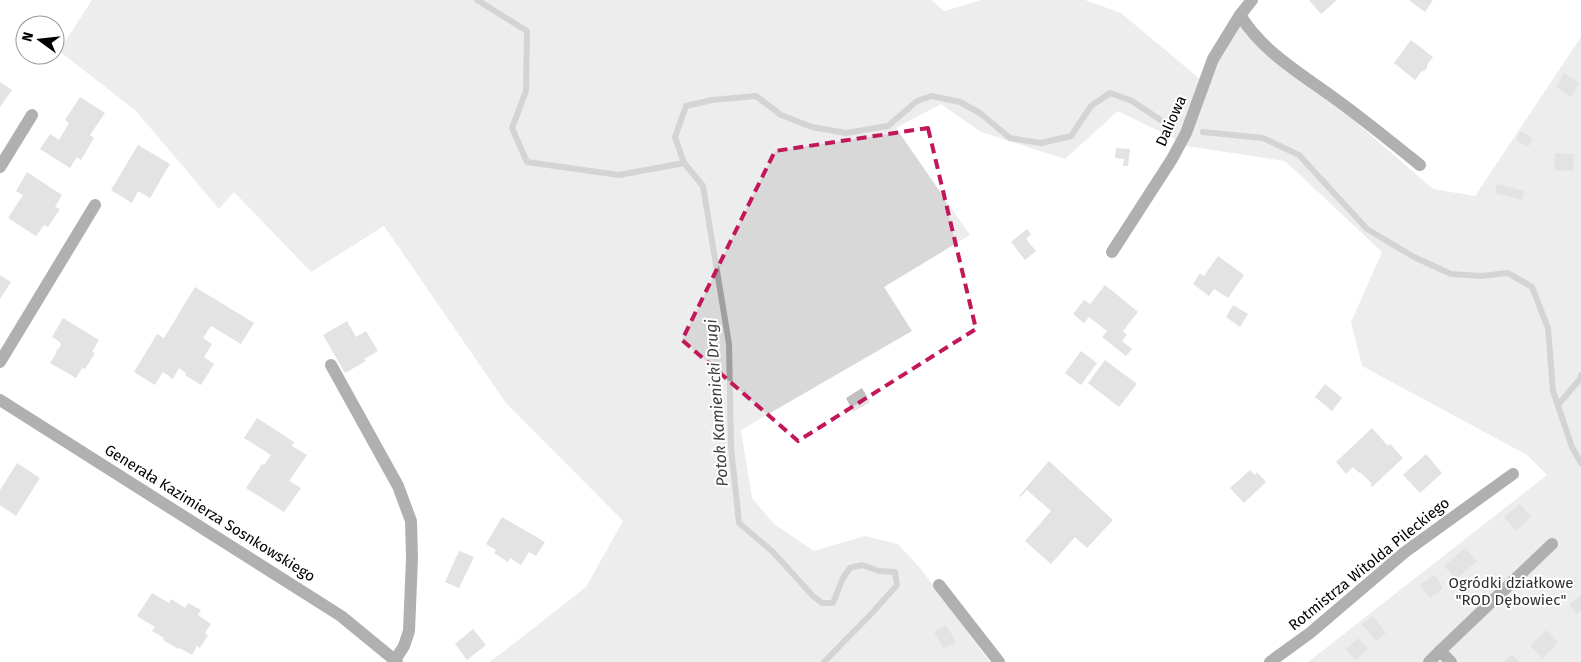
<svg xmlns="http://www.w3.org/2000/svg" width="1581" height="662" font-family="'Fira Sans',sans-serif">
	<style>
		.green { fill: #d8d8d8 }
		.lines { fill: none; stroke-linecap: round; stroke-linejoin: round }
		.stream { stroke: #9f9f9f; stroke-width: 6 }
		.building { fill: #c0c0c0 }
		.minor { stroke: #515151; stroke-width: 12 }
		.marked { fill: none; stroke: #c2185b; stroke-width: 4; stroke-dasharray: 10 6; stroke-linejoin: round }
		.labels { text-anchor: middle; stroke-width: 4; stroke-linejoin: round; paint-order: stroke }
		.street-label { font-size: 15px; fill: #000; stroke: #fff }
		.park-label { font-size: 15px; fill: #2f2f2f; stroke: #fff }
		.water-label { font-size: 16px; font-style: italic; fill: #404040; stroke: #fff }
	</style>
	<rect width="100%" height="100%" fill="#fff"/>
	<g class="green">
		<polygon points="92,0 931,0 944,11 982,0 1085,0 1121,13 1200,79 1177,140 1118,111 1065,159 981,132 941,104 896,128 970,235 884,287 912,331 741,430 752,498 774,524 814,551 865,536 898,544 921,569 990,662 490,662 586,587 623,521 506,403 384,226 311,272 234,192 219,209 136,111 59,51"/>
		<polygon points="1239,25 1342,110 1433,189 1475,196 1581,37 1581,662 1308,662 1547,475 1527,455 1362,366 1351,322 1382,252 1285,161 1186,146 1217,62"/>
	</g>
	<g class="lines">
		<g class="stream">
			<polyline points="477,0 527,31 526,91 512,128 527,162 619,175 684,163 703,186 729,344 731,447 739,523 773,552 813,596 822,603 833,603 843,578 850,568 862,565 879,571 895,572 897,585 873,612 824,662"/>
			<polyline points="1203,132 1263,138 1299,155 1367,229 1414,257 1451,274 1481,276 1508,273 1532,287 1548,328 1553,391 1572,447 1581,463"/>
			<polyline points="684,163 675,137 686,106 712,100 756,96 781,115 812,127 846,133 888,126 917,101 932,96 960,102 980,113 1010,138 1041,143 1071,136 1091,106 1110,93 1132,101 1168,125"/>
			<polyline points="1558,405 1580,379 1581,375"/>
		</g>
	</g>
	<g class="building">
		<polygon points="1309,0 1337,0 1321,14"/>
		<polygon points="1409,0 1433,0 1425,12"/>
		<polygon points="1411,40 1433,57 1427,65 1427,68 1424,71 1421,72 1415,80 1394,63"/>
		<polygon points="1564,73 1579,83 1571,97 1556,87"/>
		<polygon points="0,82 12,90 0,107"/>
		<polygon points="80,97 105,113 90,135 94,138 81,160 77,157 70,168 40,149 50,134 59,140 69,123 65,120"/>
		<polygon points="1521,131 1533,138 1528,147 1516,140"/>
		<polygon points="138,145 170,164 150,198 138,191 132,203 111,190"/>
		<polygon points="1116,148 1130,149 1128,166 1123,166 1124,159 1115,158"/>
		<polygon points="1555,153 1574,154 1573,171 1554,170"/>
		<polygon points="27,172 62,195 55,207 60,209 48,227 44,225 36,236 8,218 23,195 16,191"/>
		<polygon points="1497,184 1524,191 1522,200 1495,193"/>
		<polygon points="1027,229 1031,234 1026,239 1036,251 1025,260 1011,242"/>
		<polygon points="1218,256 1244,275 1228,298 1214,289 1209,296 1193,284 1200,273 1204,276"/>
		<polygon points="0,275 11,282 0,299"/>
		<polygon points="1105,285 1138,312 1123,331 1127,335 1122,341 1132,349 1126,356 1102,337 1107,331 1089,317 1084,323 1073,314 1084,300 1090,304"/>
		<polygon points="195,287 254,323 241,344 211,326 203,338 212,344 204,357 214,364 201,385 185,375 186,373 179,368 173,379 163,372 155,385 134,372 157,334 164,338"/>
		<polygon points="1233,305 1248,314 1240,327 1226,317"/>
		<polygon points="63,318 99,340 92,352 95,353 85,369 82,368 76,378 50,363 57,352 56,349 58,350 61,345 60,342 52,337"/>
		<polygon points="347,321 356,337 366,331 378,351 364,359 366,361 345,373 323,335"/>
		<polygon points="1081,351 1097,363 1081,385 1065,373"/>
		<polygon points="1105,360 1137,384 1119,407 1088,383"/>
		<polygon points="1325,384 1342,398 1332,411 1315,397"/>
		<polygon points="862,388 870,402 853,412 846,398"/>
		<polygon points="257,418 294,442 292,446 307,455 289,481 301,488 284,512 246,488 262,464 264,465 271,455 244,438"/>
		<polygon points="1372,428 1388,446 1390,444 1403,458 1372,487 1370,485 1372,484 1360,472 1359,473 1353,467 1346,474 1336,462"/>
		<polygon points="1426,454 1442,473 1420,493 1403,475"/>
		<polygon points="1049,461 1113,520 1087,548 1075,537 1051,564 1025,541 1051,511 1027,490 1020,497 1019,496"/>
		<polygon points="17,463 40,478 16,516 0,505 0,490"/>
		<polygon points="1250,470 1255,475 1257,472 1266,482 1244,503 1230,488"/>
		<polygon points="1520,504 1531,517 1516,531 1504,517"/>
		<polygon points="502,517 545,542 536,556 529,552 521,565 510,558 508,562 494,553 496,550 486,544"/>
		<polygon points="1465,548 1477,561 1456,579 1444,566"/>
		<polygon points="459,551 474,557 459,588 445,582"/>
		<polygon points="1434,575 1443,588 1430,598 1420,585"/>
		<polygon points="152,593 169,603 171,599 185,608 188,603 201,610 198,615 211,624 205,633 208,635 200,648 197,646 192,655 179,648 178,649 163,640 164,638 152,631 155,627 137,616"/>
		<polygon points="1581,595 1581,610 1577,614 1569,605"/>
		<polygon points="1373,616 1386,633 1376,641 1362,624"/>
		<polygon points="946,625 956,642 944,649 934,632"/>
		<polygon points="473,629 486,645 467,660 455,644"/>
		<polygon points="1546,630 1558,642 1543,658 1530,646"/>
		<polygon points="1358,638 1368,649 1355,660 1346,649"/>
		<polygon points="1512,654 1519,662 1503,662"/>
	</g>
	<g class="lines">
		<g class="minor">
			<path d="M 1240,15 C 1264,54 1305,76 1341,103 C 1368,123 1394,144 1420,165"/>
			<polyline points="0,167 32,115"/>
			<polyline points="1112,252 1172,159 1186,133 1213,59 1240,15 1252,0"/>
			<polyline points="0,362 95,205"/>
			<polyline points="331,365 398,486 411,521 412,558 409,631 404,646 395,660"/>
			<polyline points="0,400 341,616 397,662"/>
			<polyline points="939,585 999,662"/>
			<polyline points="1440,651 1552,544"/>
			<polyline points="1270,662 1310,633 1405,552 1513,474"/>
			<polyline points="1429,662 1440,651 1451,662"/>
		</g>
	</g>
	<path d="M0 0H1581V662H0ZM 928,128 L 976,329 L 798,441 L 682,340 L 775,151 Z" fill="#fff" fill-opacity=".55" fill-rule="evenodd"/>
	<path class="marked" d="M 928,128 L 976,329 L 798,441 L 682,340 L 775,151 Z"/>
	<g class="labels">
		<g class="street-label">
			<text transform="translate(1171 121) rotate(-66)" y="5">Daliowa</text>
			<text transform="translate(210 513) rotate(32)" y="5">Generała Kazimierza Sosnkowskiego</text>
			<text transform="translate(1369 564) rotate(-39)" y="5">Rotmistrza Witolda Pileckiego</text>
		</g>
		<g class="park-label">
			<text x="1511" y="588">Ogródki działkowe<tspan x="1511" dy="17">"ROD Dębowiec"</tspan></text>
		</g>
		<g class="water-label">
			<text transform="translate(716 403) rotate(-94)" y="6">Potok Kamienicki Drugi</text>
		</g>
	</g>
	<g transform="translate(40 40) rotate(285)"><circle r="24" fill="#ffffff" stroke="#999999"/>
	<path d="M0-4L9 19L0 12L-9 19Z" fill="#000000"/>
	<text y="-8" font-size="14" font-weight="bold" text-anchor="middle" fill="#000000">N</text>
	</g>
</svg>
